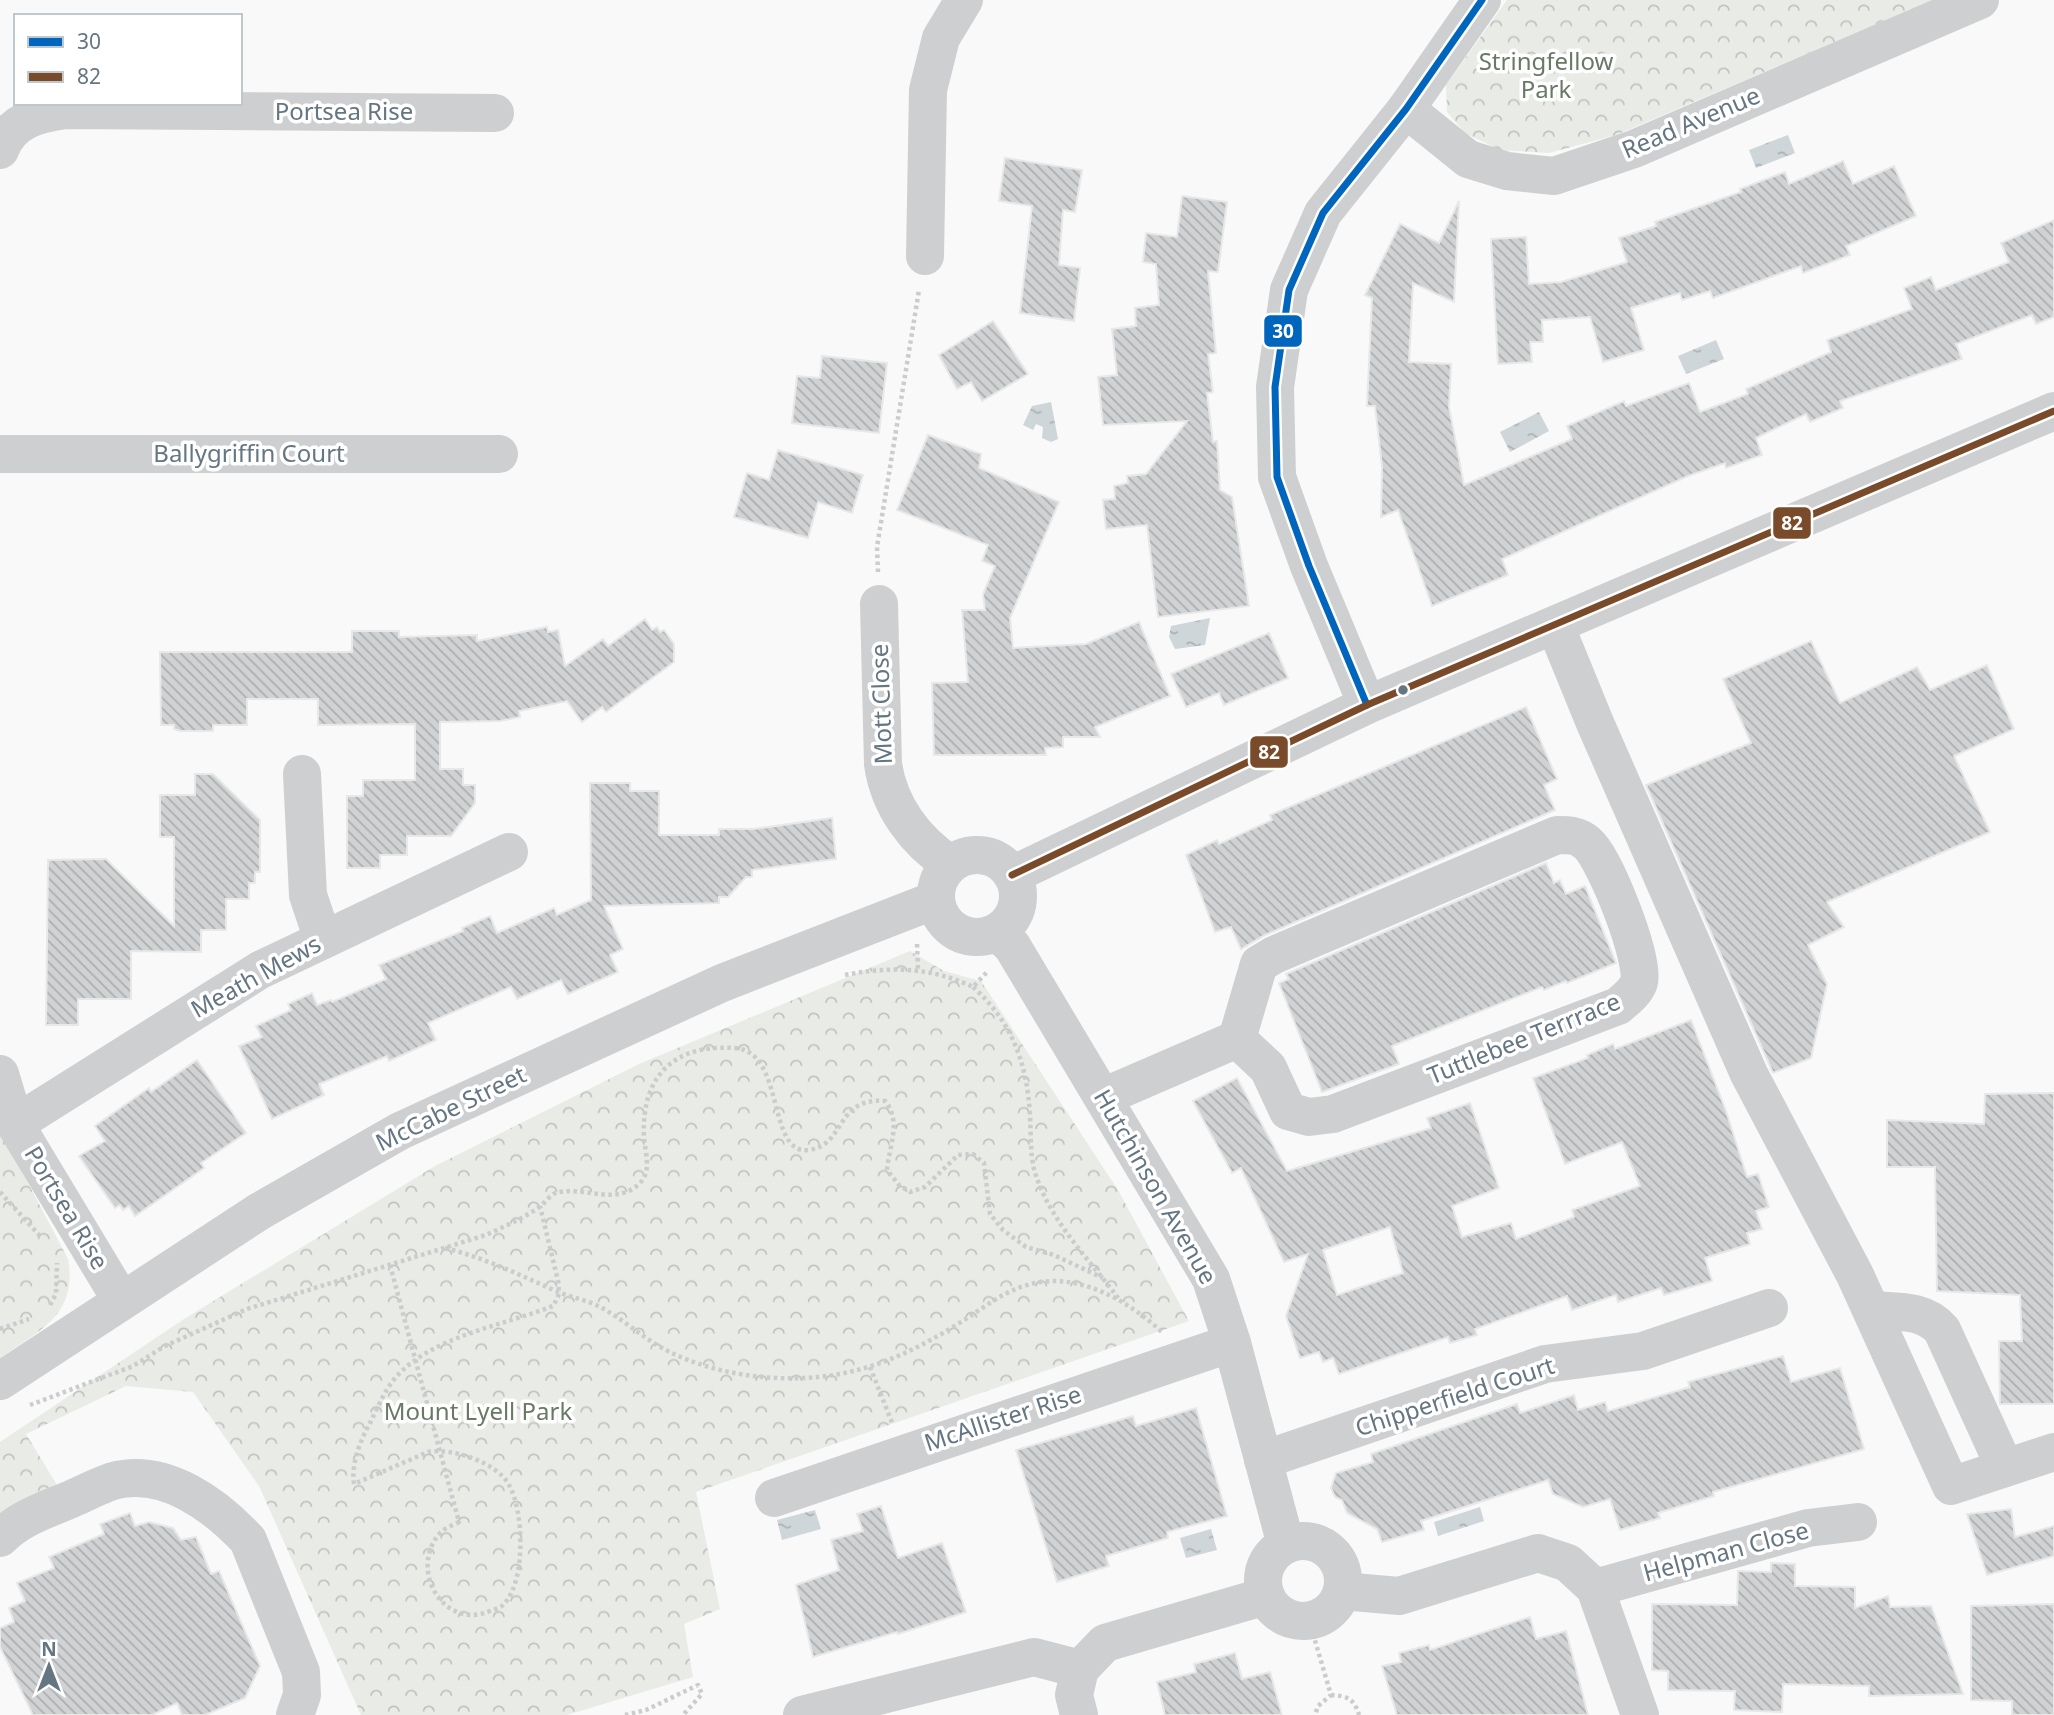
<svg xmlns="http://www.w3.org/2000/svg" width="2054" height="1715" font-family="'Noto Sans',sans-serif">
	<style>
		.forest { fill: url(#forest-crowns) }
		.water { fill: url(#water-ripples) }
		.building { fill: url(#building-back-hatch); stroke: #e8e8e8; stroke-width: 2; fill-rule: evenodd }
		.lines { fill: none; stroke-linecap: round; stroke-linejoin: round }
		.path { stroke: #cbcccd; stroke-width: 4.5; stroke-dasharray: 3.5 3.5; stroke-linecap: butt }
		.minor { stroke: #cecfd0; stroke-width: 38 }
		.bus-1-casing { stroke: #fff; stroke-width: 12 }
		.bus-2-casing { stroke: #fff; stroke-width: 12 }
		.bus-1 { stroke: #0065bd; stroke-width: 7 }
		.bus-2 { stroke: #7a4b2a; stroke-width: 7 }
		.bus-dot { fill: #657683; stroke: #fff; stroke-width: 2.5 }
		.labels { text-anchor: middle; stroke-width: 7; stroke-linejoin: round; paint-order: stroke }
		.park-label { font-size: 24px; fill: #687a64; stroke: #fff }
		.street-label { font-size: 24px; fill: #657683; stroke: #fff }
		.line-badge { stroke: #fff; stroke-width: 2.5 }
		.badge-label { font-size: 19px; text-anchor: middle; font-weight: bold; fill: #fff }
	</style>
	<defs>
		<pattern id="forest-crowns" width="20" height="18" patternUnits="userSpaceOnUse" patternTransform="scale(1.75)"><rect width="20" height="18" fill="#e8ebe6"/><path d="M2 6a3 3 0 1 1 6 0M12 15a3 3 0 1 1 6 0" fill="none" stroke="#c0c3c0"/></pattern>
		<pattern id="water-ripples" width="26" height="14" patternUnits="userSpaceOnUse" patternTransform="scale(1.75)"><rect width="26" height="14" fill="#ced6d9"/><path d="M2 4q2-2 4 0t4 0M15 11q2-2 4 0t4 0" fill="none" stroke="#abb2b5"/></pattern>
		<pattern id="building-back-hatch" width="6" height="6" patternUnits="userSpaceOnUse" patternTransform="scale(1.75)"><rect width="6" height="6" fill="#d0d2d3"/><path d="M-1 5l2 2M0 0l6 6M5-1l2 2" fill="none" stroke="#acafb1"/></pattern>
	</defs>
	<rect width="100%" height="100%" fill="#f9f9f9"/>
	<g class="forest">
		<polygon points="1507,0 1933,0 1616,135 1549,153 1500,150 1465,133 1447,112 1446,85"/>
		<polygon points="910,951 944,971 981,981 1118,1190 1189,1321 696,1492 720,1609 684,1624 693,1677 567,1715 361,1715 259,1486 193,1392 126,1386 26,1434 57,1485 0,1514 0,1442 184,1319 435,1166 639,1064"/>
		<path d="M 0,1130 L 68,1259 C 78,1315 40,1330 0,1358 Z"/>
	</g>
	<g class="water">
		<polygon points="1788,135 1795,153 1756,168 1749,150"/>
		<polygon points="1716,340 1724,359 1686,374 1678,356"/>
		<polygon points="1051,402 1058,439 1051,442 1042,438 1043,427 1036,424 1033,430 1023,425 1032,406"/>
		<polygon points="1539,412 1549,431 1510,452 1500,432"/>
		<polygon points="1210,618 1205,645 1175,649 1169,637 1171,626"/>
		<polygon points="1480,1507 1484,1521 1438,1536 1434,1522"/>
		<polygon points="815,1510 821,1529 782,1540 777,1520"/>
		<polygon points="1211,1529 1217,1550 1186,1558 1180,1538"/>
	</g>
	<g class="building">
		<polygon points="1005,158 1082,170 1075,212 1063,210 1059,265 1080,268 1074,321 1020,313 1032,206 999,201"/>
		<polygon points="1843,161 1853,184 1894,166 1916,216 1846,246 1850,255 1803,273 1801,266 1713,298 1710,291 1682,300 1680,293 1631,308 1644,350 1603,362 1590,317 1542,320 1543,342 1530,342 1532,362 1498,364 1491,239 1526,237 1529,284 1561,282 1627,262 1619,238 1656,226 1655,222 1741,192 1740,189 1785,172 1789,184"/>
		<polygon points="1182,196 1227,202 1218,272 1208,271 1216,353 1208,354 1213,392 1207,393 1213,442 1217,441 1220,490 1232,497 1249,606 1158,617 1147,525 1106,529 1103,500 1115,499 1114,486 1128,483 1127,476 1146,474 1187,421 1103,425 1098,377 1117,375 1112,329 1136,326 1135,308 1159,305 1156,264 1143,262 1146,233 1177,237"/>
		<polygon points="1459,201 1454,302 1413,283 1409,362 1451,364 1449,407 1464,485 1572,439 1567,426 1624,401 1626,406 1689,383 1700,412 1748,394 1746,389 1831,352 1827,340 1912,309 1904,288 1931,277 1936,290 2009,262 2001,243 2054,220 2054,317 2036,324 2032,315 1956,344 1962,359 1840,401 1843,408 1810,422 1806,414 1756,438 1762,455 1726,468 1725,463 1688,476 1502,559 1508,575 1432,606 1398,510 1381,517 1382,467 1375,406 1367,406 1372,298 1365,295 1400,224 1439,243"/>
		<polygon points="993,321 1028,374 982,401 971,382 957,389 939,355"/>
		<polygon points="822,356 887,363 879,433 792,423 797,376 820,378"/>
		<polygon points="928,435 981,454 979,468 1059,502 1010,618 1013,648 1086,644 1139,622 1170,696 1095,727 1100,737 1063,737 1063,747 1045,748 1046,755 934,755 932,683 968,682 962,610 985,610 983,594 995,566 982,561 988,545 897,510"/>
		<polygon points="778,450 863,475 852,513 818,502 808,538 734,517 747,473 769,480"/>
		<polygon points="645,619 652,630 657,627 660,632 664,630 674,644 674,662 606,712 602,707 582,722 567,701 519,711 520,717 500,721 440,722 440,769 463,769 463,785 475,785 475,803 451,836 407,836 407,855 380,855 380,868 347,868 347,796 363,796 363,780 415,780 415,724 318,725 318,699 247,699 247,725 213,725 213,731 180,731 174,729 174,725 161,725 160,652 352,652 352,631 399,631 399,637 477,635 477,641 547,627 548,632 558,630 565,666 603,639 608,646"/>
		<polygon points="1269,633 1288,678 1224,705 1219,693 1186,707 1171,674"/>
		<polygon points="1811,641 1840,703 1917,667 1930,690 1987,665 2014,729 1954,756 1990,832 1827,902 1844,927 1808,945 1827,984 1811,1058 1773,1073 1646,785 1751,743 1723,679"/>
		<polygon points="1526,707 1557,779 1544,785 1555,810 1265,935 1241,949 1231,927 1215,932 1186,855 1217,840 1219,844 1272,820 1270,815"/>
		<polygon points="195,774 213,774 260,820 260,872 255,872 255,883 249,883 249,899 226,899 226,930 201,930 201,952 131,951 131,999 78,999 78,1025 46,1025 48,860 106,859 174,926 174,837 160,837 160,795 195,795"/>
		<polygon points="590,783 630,783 630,791 659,791 659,835 719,835 719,829 754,829 832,818 836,859 752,870 752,877 746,877 728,897 719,897 719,903 604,906 623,949 610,955 618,972 568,994 561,980 517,999 511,987 428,1023 436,1040 389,1061 387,1056 319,1084 324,1095 272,1119 239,1046 262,1037 256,1026 291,1010 288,1004 312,993 317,1005 331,1000 332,1002 386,979 379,965 463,931 462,928 490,916 497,933 554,908 557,915 591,900"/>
		<polygon points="1546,863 1554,883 1560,880 1566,894 1585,886 1616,963 1567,983 1566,981 1544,990 1542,987 1392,1046 1399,1064 1322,1092 1279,983 1289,979 1286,974"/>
		<path d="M 1691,1020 L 1726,1111 L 1747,1177 L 1758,1174 L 1769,1207 L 1756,1211 L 1762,1229 L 1747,1233 L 1750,1244 L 1705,1258 L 1712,1281 L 1664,1295 L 1661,1288 L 1618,1302 L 1616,1295 L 1572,1310 L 1567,1296 L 1475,1329 L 1477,1335 L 1450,1343 L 1448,1337 L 1339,1374 L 1333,1358 L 1323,1362 L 1319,1352 L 1300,1358 L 1286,1316 L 1308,1254 L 1284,1262 L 1241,1168 L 1232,1173 L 1193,1101 L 1237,1078 L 1287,1171 L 1431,1128 L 1427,1118 L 1470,1103 L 1499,1188 L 1452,1206 L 1462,1237 L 1511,1223 L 1516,1239 L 1574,1217 L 1572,1210 L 1640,1186 L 1622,1142 L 1565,1164 L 1533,1078 L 1588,1058 L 1587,1055 L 1613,1044 L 1615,1049 ZM 1390,1227 L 1403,1273 L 1337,1295 L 1323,1250 Z"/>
		<polygon points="197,1060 246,1133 201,1163 204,1168 135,1216 129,1206 123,1210 120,1205 115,1208 79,1156 105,1141 95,1126 149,1088 151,1092"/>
		<polygon points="2054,1093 2054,1404 2000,1404 1999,1341 2022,1341 2020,1295 1937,1291 1935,1167 1887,1167 1887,1120 1984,1124 1985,1094"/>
		<polygon points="1783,1356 1791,1382 1840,1368 1864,1449 1713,1492 1714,1496 1658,1513 1660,1518 1620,1530 1610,1499 1583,1507 1553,1494 1548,1480 1421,1521 1424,1530 1382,1542 1377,1529 1347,1513 1342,1500 1335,1497 1331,1488 1336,1473 1373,1462 1371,1454 1517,1404 1520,1413 1574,1395 1578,1410 1605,1402 1608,1411 1690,1387 1688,1382"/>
		<polygon points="1196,1408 1227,1516 1167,1532 1168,1538 1106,1556 1109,1566 1057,1582 1016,1450 1133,1416 1136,1426"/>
		<polygon points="881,1506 898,1558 942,1543 966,1612 898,1634 897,1632 813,1657 796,1585 839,1570 831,1540 863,1531 857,1514"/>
		<polygon points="2011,1509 2015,1537 2054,1526 2054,1556 1987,1575 1967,1514"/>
		<polygon points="130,1513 135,1526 149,1522 173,1528 181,1540 196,1537 211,1574 219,1571 260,1666 245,1698 205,1715 182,1715 177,1703 152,1715 33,1715 0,1647 0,1628 14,1622 9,1608 25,1601 17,1583 54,1568 49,1557 104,1534 100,1524"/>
		<polygon points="1771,1563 1795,1564 1795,1586 1855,1587 1855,1608 1888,1596 1890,1607 1931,1606 1963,1694 1869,1696 1869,1686 1783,1684 1782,1712 1734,1710 1735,1691 1668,1690 1668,1671 1652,1670 1652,1604 1737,1605 1738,1571 1771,1572"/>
		<polygon points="2054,1604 2054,1715 2012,1715 2012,1701 1971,1700 1971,1606"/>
		<polygon points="1530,1617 1536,1639 1566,1631 1588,1715 1397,1715 1382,1666 1401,1662 1399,1653 1429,1645 1430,1650"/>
		<polygon points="1235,1653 1242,1679 1270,1672 1282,1715 1165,1715 1157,1682 1196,1672 1194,1664"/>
	</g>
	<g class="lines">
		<g class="path">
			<polyline points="878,572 877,547 919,290"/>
			<polyline points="917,944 918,969"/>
			<path d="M 845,975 C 890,966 931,967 973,987 L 987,972"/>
			<path d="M 973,987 C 1012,1022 1027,1063 1030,1115 C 1031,1133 1030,1152 1034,1169 C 1048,1219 1088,1258 1119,1299"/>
			<polyline points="0,1192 40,1236"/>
			<path d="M 445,1248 C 485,1258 520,1275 558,1292 C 572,1298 588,1300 602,1308 C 624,1320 642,1337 664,1349 C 709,1373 768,1382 818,1377 C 872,1372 919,1349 964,1320 C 983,1308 1002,1293 1024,1286 C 1074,1269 1126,1299 1162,1332"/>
			<path d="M 390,1265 C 413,1351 436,1437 459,1522 C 454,1525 444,1528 440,1533 C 408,1569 443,1631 490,1611 C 495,1609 501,1608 504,1604 C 526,1581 524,1511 509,1485 C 498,1463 451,1447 428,1452 L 354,1484 C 351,1464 360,1441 370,1423 C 378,1407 385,1389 397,1376 C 433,1336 505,1325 553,1306 L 558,1297 L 559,1285 L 540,1206"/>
			<polyline points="50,1305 56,1294 57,1263"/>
			<polyline points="0,1329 29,1319"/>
			<polyline points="870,1367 893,1425"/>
			<path d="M 30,1405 L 133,1366 L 165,1346 L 247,1309 L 486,1235 C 505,1226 525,1218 542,1205 C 547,1200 552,1193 559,1192 C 587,1187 617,1206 640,1183 C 652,1171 645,1152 644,1137 C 641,1076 674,1044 734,1048 C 786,1050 766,1156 809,1150 C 846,1145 835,1097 885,1101 C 902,1122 889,1146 887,1170 L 899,1185 L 910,1192 L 925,1187 L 958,1155 L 973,1154 L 984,1163 L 990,1214 L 1003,1230 L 1026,1247 L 1054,1255 L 1103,1278"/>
			<polyline points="1283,1625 1311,1627 1331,1695 1318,1706 1315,1715"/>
			<path d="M 1331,1695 C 1347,1696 1354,1698 1359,1715"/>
			<polyline points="625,1715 646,1710 698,1685 702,1694 683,1715"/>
		</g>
		<g class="minor">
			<polyline points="1406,109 1468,159 1507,171 1554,176 1634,149 1980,0"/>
			<path d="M 0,150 C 11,120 38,114 66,110 L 495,113"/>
			<polyline points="925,256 928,90 941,38 964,0"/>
			<polyline points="0,454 499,454"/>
			<path d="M 879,604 L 883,764 C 889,806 915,841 950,864"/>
			<polyline points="1555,625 1595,723 1749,1074 1855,1275 1951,1486 2054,1452"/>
			<polyline points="1367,705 1309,566 1277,477 1275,387 1289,290 1323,213 1406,109 1482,0"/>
			<polyline points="302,774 308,895 323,940"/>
			<path d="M 1557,835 C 1569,835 1578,835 1587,843 C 1605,858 1645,960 1639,982 C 1636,992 1625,1000 1618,1006 L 1333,1114 L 1309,1117 L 1288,1111 L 1268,1068 L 1237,1039 L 1259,964 L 1274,955 Z"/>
			<circle cx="977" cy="896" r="41"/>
			<polyline points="1012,875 1367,705 2054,411"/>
			<polyline points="997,932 1012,946 1211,1279 1232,1343 1286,1545"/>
			<polyline points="0,1074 15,1124 121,1300"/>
			<polyline points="1103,1097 1237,1039"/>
			<polyline points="15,1124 260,970 509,852"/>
			<path d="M 1872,1310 C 1897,1312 1924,1309 1942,1330 L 2005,1468"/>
			<polyline points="0,1381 260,1211 400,1131 722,983 935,900"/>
			<polyline points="1263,1460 1545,1364 1643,1351 1769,1308"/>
			<polyline points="774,1498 1232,1343"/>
			<path d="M 0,1538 C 20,1518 43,1511 69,1500 C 83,1494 98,1486 113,1481 C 165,1467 215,1505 248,1540 L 301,1672 L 302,1695 L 295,1715"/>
			<circle cx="1303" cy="1581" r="40"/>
			<polyline points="1595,1588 1808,1528 1858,1522"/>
			<polyline points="1342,1591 1399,1596 1538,1553 1568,1563 1595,1588 1640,1715"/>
			<polyline points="802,1715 1034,1657 1080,1669"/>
			<polyline points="1079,1715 1074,1695 1080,1669 1105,1643 1266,1596"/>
		</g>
		<defs>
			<polyline id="bus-1" points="1367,705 1309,566 1277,477 1275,387 1289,290 1323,213 1406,109 1482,0"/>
			<polyline id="bus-2" points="1012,875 1367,705 2054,411"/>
		</defs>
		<use href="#bus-1" class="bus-1-casing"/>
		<use href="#bus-2" class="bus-2-casing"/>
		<use href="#bus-1" class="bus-1"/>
		<use href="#bus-2" class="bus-2"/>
	</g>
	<circle class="bus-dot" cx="1403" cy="690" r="6"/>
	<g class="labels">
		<g class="park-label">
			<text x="1546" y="70">Stringfellow<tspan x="1546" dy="28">Park</tspan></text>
			<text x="478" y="1420">Mount Lyell Park</text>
		</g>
		<g class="street-label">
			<text x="344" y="120">Portsea Rise</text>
			<text transform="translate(1691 123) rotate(-23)" y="8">Read Avenue</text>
			<text x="249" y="462">Ballygriffin Court</text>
			<text transform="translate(882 704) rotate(-92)" y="8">Mott Close</text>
			<text transform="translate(256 977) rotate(-29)" y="8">Meath Mews</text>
			<text transform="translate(1524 1039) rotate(-22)" y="8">Tuttlebee Terrrace</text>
			<text transform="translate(451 1109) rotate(-26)" y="8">McCabe Street</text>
			<text transform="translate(1155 1187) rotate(60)" y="8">Hutchinson Avenue</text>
			<text transform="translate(66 1208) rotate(59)" y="8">Portsea Rise</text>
			<text transform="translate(1455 1397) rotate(-18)" y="8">Chipperfield Court</text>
			<text transform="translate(1003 1419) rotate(-18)" y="8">McAllister Rise</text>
			<text transform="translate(1726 1552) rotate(-15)" y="8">Helpman Close</text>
		</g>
	</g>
	<g class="line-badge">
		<rect x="1263" y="314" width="40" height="34" rx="7" fill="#0065bd"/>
		<rect x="1772" y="506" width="40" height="34" rx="7" fill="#7a4b2a"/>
		<rect x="1249" y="735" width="40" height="34" rx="7" fill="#7a4b2a"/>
	</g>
	<g class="badge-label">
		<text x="1283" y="338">30</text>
		<text x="1792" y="530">82</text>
		<text x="1269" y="759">82</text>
	</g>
	<rect x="14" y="14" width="228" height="91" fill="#ffffff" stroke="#c1c8cd" stroke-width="2"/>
	<rect x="28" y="37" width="35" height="10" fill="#0065bd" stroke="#c1c8cd" stroke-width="2"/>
	<text x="77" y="49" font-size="21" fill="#657683">30</text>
	<rect x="28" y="72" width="35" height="10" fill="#7a4b2a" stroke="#c1c8cd" stroke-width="2"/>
	<text x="77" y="84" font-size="21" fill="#657683">82</text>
	<g transform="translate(49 1666)" stroke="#ffffff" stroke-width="5" paint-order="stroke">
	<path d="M0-5L12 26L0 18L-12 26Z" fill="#657683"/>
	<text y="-10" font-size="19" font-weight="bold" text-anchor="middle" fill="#657683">N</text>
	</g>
</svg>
